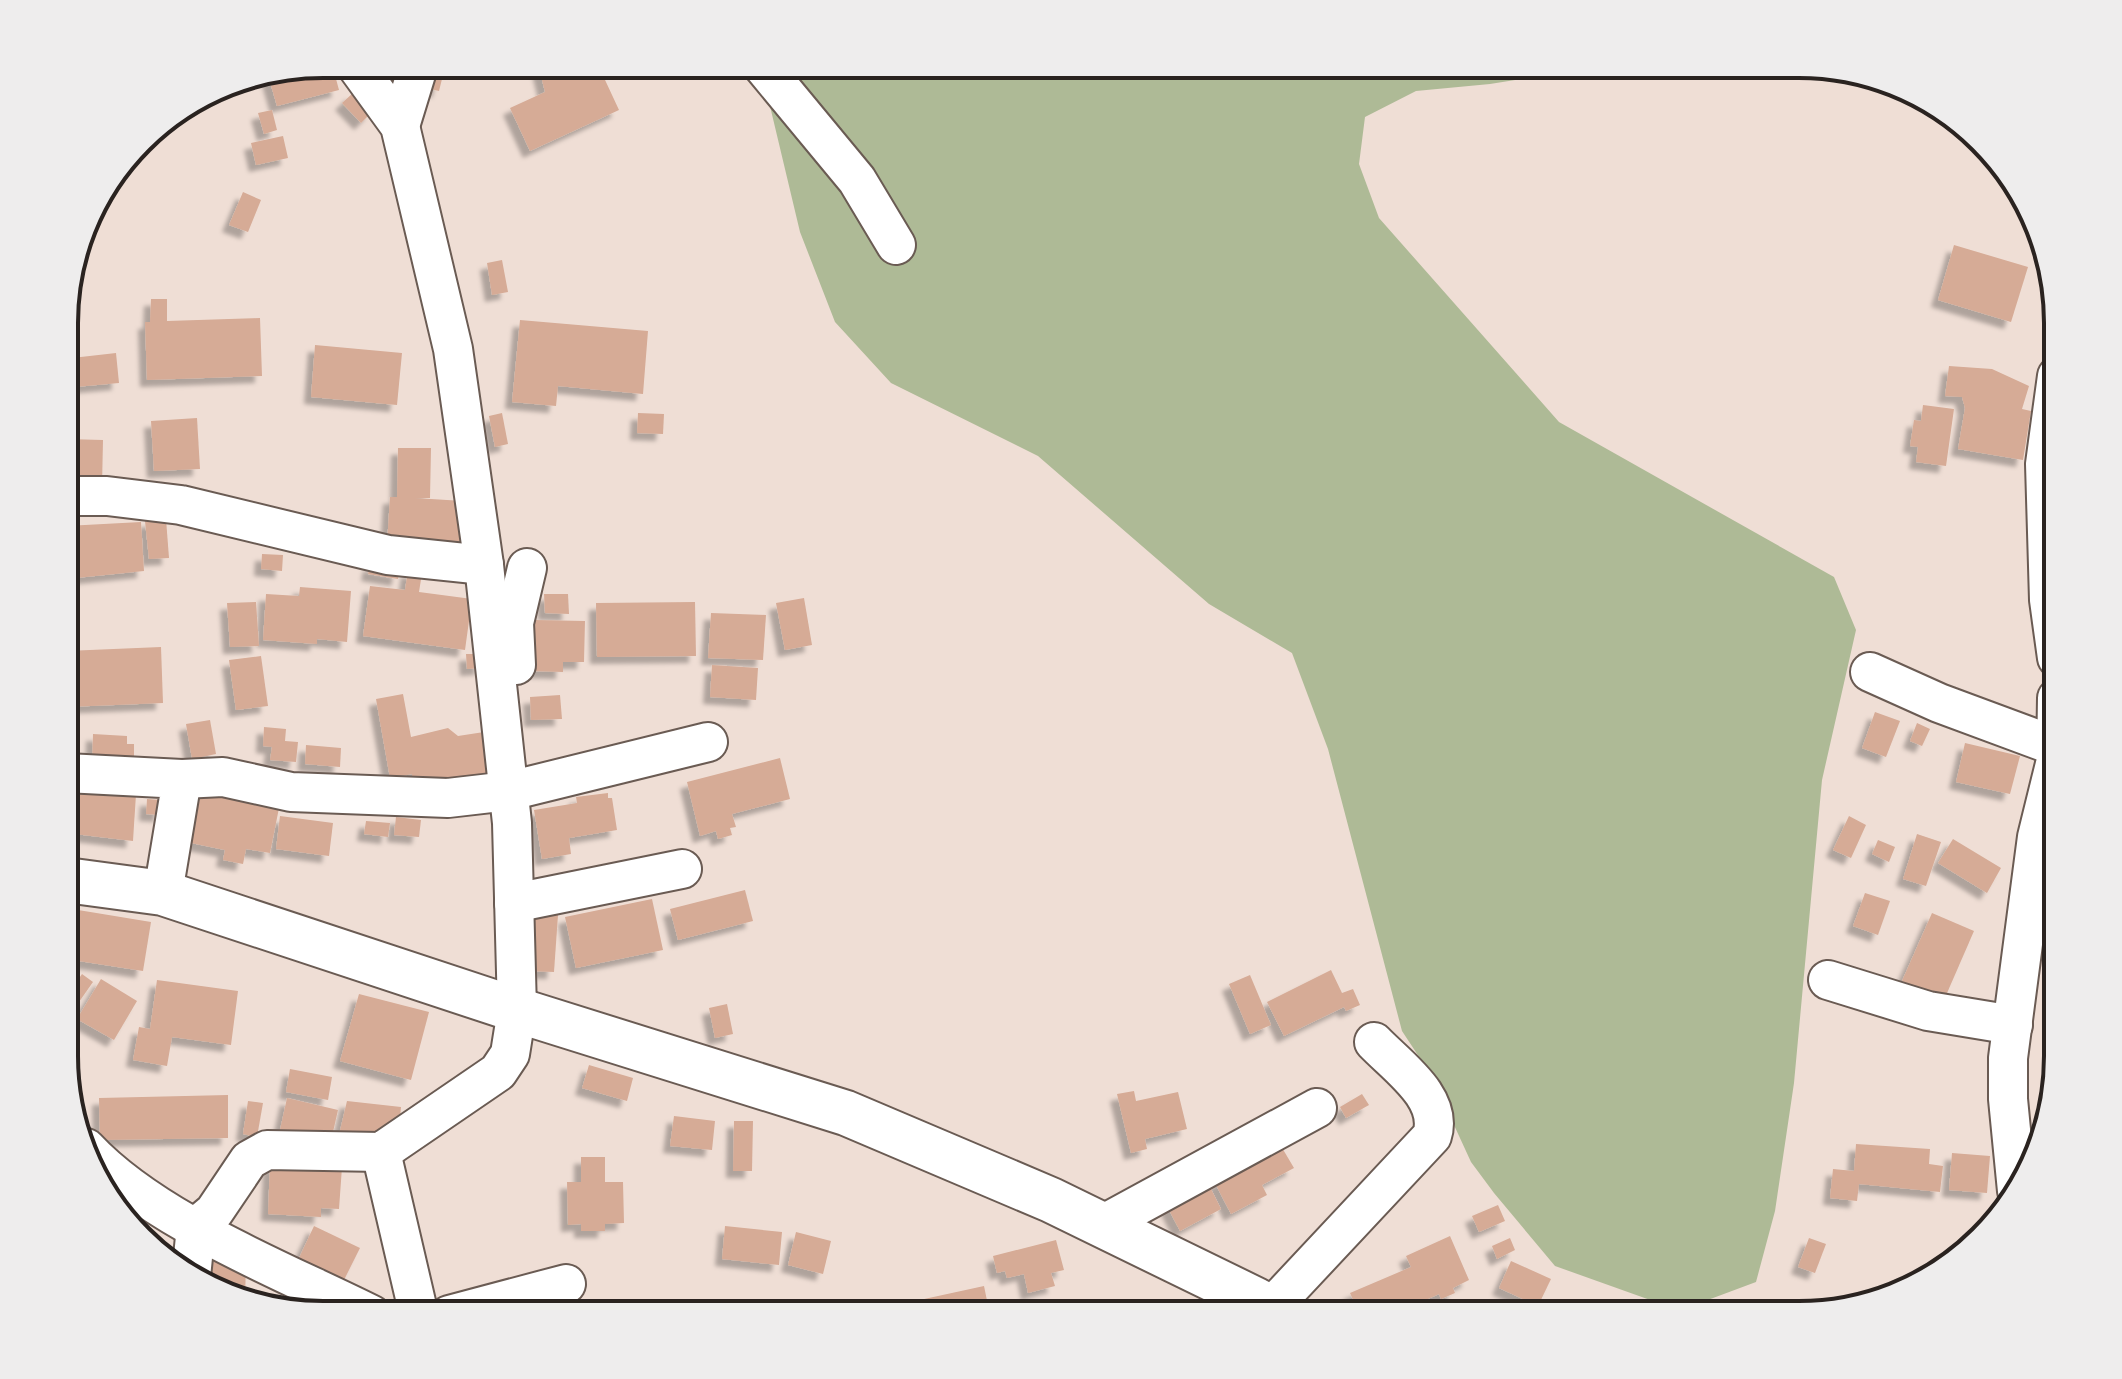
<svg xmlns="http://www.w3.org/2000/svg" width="2122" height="1379" font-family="'IBM Plex Sans',sans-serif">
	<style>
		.green { fill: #aeba96 }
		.building { fill: #d6ab96; filter: url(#shadow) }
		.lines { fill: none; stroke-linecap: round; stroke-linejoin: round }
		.street-casing { stroke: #6a5b53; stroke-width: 42 }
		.secondary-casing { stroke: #6a5b53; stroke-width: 48 }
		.street { stroke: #fff; stroke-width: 38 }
		.secondary { stroke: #fff; stroke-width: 44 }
		.rim { fill: none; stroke: #2a2320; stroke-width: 4 }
	</style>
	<defs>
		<filter id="shadow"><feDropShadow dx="-7" dy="7" stdDeviation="2" flood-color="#0004"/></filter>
	</defs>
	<rect width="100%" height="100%" fill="#efded5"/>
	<polygon class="green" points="760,64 1616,64 1490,84 1416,91 1365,117 1359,164 1379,218 1559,422 1834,577 1856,630 1822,780 1794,1083 1775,1211 1756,1282 1697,1304 1653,1301 1555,1266 1494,1193 1471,1162 1431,1075 1402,1031 1328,749 1292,653 1209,604 1038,456 891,383 835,322 800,232"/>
	<g class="building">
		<polygon points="323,64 332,64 339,90 277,106 268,75"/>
		<polygon points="556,64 587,64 589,71 599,67 619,110 530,151 510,108 545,92 539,68"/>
		<polygon points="432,65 445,67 439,91 426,88"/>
		<polygon points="353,93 372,112 361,123 342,103"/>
		<polygon points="272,110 277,130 264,134 258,113"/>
		<polygon points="283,136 288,158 256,165 251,143"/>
		<polygon points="243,192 261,200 248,232 229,225"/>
		<polygon points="1954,245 2028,267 2011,322 1938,300"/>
		<polygon points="502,260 508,292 492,295 487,263"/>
		<polygon points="151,299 167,299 167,321 260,318 262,376 147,380 145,322 150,322"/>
		<polygon points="520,320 648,331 643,394 558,386 556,406 512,402"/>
		<polygon points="315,345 402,353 397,405 311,397"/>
		<polygon points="116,353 119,383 75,387 72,358"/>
		<polygon points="1949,366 1992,369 2029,386 2022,409 2031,411 2023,460 1958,449 1965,408 1962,397 1945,396"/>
		<polygon points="1923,405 1954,409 1946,466 1916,462 1918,447 1910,446 1914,420 1921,421"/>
		<polygon points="502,413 508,444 495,447 489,416"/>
		<polygon points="638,413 664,414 663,434 637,433"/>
		<polygon points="197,418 200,469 154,471 151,421"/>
		<polygon points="66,439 103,440 102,486 66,485"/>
		<polygon points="398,448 431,448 430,498 415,498 463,501 460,548 387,544 390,497 397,497"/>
		<polygon points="166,519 169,558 149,559 145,521"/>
		<polygon points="141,522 144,571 66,579 66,526"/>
		<polygon points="262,554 283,555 282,571 261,569"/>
		<polygon points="370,564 400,570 398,579 368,574"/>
		<polygon points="408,570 422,573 419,592 472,599 465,650 363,636 370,586 405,590"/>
		<polygon points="300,587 351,591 347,642 317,639 317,644 263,640 266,594 299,596"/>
		<polygon points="544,594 568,594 569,614 545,613"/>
		<polygon points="804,598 812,645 785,650 776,603"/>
		<polygon points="256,602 259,646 230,647 227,603"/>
		<polygon points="695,602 696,656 597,657 596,603"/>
		<polygon points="711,613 766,615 763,660 708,658"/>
		<polygon points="535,620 585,621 584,662 563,662 563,672 533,671"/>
		<polygon points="161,647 163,703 66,707 66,651"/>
		<polygon points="466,654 481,654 482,668 467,669"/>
		<polygon points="261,656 268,706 236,710 229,660"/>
		<polygon points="712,665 758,668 756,700 710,697"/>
		<polygon points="403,694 411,737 448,728 458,736 484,732 490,773 459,777 459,787 412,787 412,774 390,778 376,699"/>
		<polygon points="560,695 562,719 531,720 530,697"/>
		<polygon points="1875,712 1900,721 1886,757 1862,748"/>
		<polygon points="210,720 216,754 192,759 186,724"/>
		<polygon points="1917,723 1930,729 1922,746 1910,741"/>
		<polygon points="264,727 286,729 285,741 298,742 296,762 270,760 272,747 263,746"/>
		<polygon points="93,734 127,736 127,744 134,744 134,758 92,765"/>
		<polygon points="1965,743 2020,756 2010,794 1956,782"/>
		<polygon points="306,745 341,748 340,767 305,764"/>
		<polygon points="780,758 790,799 732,814 736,827 730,828 732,835 718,839 716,831 700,836 687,782"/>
		<polygon points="66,790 136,794 133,841 66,833"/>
		<polygon points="201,793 279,808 270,853 246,849 243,864 223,860 225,850 191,843"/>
		<polygon points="608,793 608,798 612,798 617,830 569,838 571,854 542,859 534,810 577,803 576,797"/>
		<polygon points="147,799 162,800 161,815 146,814"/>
		<polygon points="280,816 333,823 329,856 276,849"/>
		<polygon points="1849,816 1866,825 1851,858 1833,850"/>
		<polygon points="396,817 421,820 419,837 394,835"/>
		<polygon points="366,821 390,823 388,837 364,834"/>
		<polygon points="1917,834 1941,842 1926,886 1903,879"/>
		<polygon points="1953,839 2001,868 1987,893 1938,863"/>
		<polygon points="1878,840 1895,847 1889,862 1872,854"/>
		<polygon points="745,890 753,921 678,940 670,909"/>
		<polygon points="1865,893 1890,901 1878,935 1853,926"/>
		<polygon points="652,899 663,950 576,968 565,917"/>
		<polygon points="66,908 151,922 143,971 66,959"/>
		<polygon points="533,913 558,915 554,972 529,971"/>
		<polygon points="1932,913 1974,931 1944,1000 1902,981"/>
		<polygon points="1331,970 1342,993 1353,989 1360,1005 1346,1011 1344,1007 1284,1036 1267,1002"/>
		<polygon points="82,974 93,982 74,1009 66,1004 66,997"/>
		<polygon points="1250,975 1271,1025 1250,1034 1229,984"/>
		<polygon points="101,979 137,1001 114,1040 77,1019"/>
		<polygon points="157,980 238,991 231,1045 172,1037 167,1066 133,1060 139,1027 150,1029"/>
		<polygon points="359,994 429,1012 411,1080 340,1061"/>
		<polygon points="2057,996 2057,1020 2053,1020 2053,997"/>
		<polygon points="727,1004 733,1034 715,1038 709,1008"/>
		<polygon points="66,1050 79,1060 66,1077"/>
		<polygon points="589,1065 633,1078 627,1101 582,1088"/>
		<polygon points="290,1069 332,1077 328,1100 286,1092"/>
		<polygon points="1134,1091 1136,1101 1178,1092 1187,1129 1145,1139 1147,1149 1131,1153 1117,1094"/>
		<polygon points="1362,1094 1369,1105 1346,1118 1340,1107"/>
		<polygon points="228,1095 228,1138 100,1140 99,1098"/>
		<polygon points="287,1098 338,1110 331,1141 280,1130"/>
		<polygon points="248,1101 263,1103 257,1137 243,1134"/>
		<polygon points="347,1101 401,1107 400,1118 384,1136 339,1135"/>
		<polygon points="674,1116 715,1121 712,1150 670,1146"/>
		<polygon points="734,1121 753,1121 752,1171 733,1171"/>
		<polygon points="1856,1144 1930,1149 1929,1164 1943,1166 1940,1192 1859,1184 1857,1201 1830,1198 1833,1169 1854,1171"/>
		<polygon points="1281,1146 1294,1168 1262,1185 1267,1195 1231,1214 1215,1183"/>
		<polygon points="1952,1153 1990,1156 1987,1193 1949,1190"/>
		<polygon points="581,1157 605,1157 605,1182 623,1182 624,1223 605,1224 605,1231 581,1231 581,1224 568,1225 567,1182 581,1182"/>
		<polygon points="270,1164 342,1167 339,1209 321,1208 321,1217 268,1214"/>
		<polygon points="1208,1183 1221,1209 1180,1231 1166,1204"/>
		<polygon points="1498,1205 1505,1221 1479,1232 1472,1216"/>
		<polygon points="126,1215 141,1216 141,1231"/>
		<polygon points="314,1226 360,1248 344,1280 299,1258"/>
		<polygon points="725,1226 782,1232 779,1265 722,1259"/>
		<polygon points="796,1232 831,1241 823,1274 788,1265"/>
		<polygon points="1450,1236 1469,1280 1453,1288 1455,1293 1441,1299 1439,1294 1412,1306 1414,1311 1406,1315 1360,1315 1350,1293 1411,1267 1406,1256"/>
		<polygon points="1510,1238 1515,1250 1497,1259 1492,1246"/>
		<polygon points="1809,1238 1826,1244 1815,1273 1798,1267"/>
		<polygon points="1056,1240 1064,1270 1051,1273 1055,1286 1028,1293 1024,1274 1007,1278 1005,1271 997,1273 993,1256"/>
		<polygon points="203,1259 246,1260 245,1302 203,1283"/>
		<polygon points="1511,1261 1551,1279 1538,1306 1499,1288"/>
		<polygon points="984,1286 990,1315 919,1315 915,1301"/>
		<polygon points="277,1295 279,1308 254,1304 253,1297"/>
		<polygon points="712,1307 712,1315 604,1315 604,1312"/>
	</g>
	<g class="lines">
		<defs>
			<g id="street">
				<polyline points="761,64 857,180 896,245"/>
				<polyline points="400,126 419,64"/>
				<polyline points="2057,376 2045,464 2049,600 2057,658"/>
				<polyline points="66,496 107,496 181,505 388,555 484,565"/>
				<polyline points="516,665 514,623 527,568"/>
				<polyline points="1870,672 1939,703 2055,746"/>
				<polyline points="66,773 182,779 163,893"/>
				<polyline points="182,779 223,777 291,792 448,798 509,791 708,742"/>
				<polyline points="514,903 682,869"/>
				<polyline points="1828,980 1928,1011 2013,1025"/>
				<path d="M 86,1148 C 154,1221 282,1270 372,1315"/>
				<polyline points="381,1152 419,1315"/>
				<polyline points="2017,1191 2008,1099 2008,1058 2037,837 2056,760 2057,698"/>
				<polyline points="1102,1225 1317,1108"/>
				<polyline points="191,1277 196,1227 214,1212 249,1160 267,1150 381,1152 498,1072 510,1054 517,1010 512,823 484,565 453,349 400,126 355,64"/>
				<path d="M 1270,1309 L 1432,1136 C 1444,1098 1398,1067 1374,1042"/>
				<polyline points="449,1315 566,1284"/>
			</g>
			<polyline id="secondary" points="66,880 163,893 517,1010 846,1113 1051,1200 1256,1300 1279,1315"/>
		</defs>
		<use href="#street" class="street-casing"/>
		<use href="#secondary" class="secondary-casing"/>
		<use href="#street" class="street"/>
		<use href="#secondary" class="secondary"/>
	</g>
	<path d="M0 0H2122V1379H0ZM323 78H1799A245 245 0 0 1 2044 323V1056A245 245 0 0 1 1799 1301H323A245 245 0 0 1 78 1056V323A245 245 0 0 1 323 78Z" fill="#eeeded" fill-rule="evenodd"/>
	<path class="rim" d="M323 78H1799A245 245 0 0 1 2044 323V1056A245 245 0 0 1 1799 1301H323A245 245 0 0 1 78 1056V323A245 245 0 0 1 323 78Z"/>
</svg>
